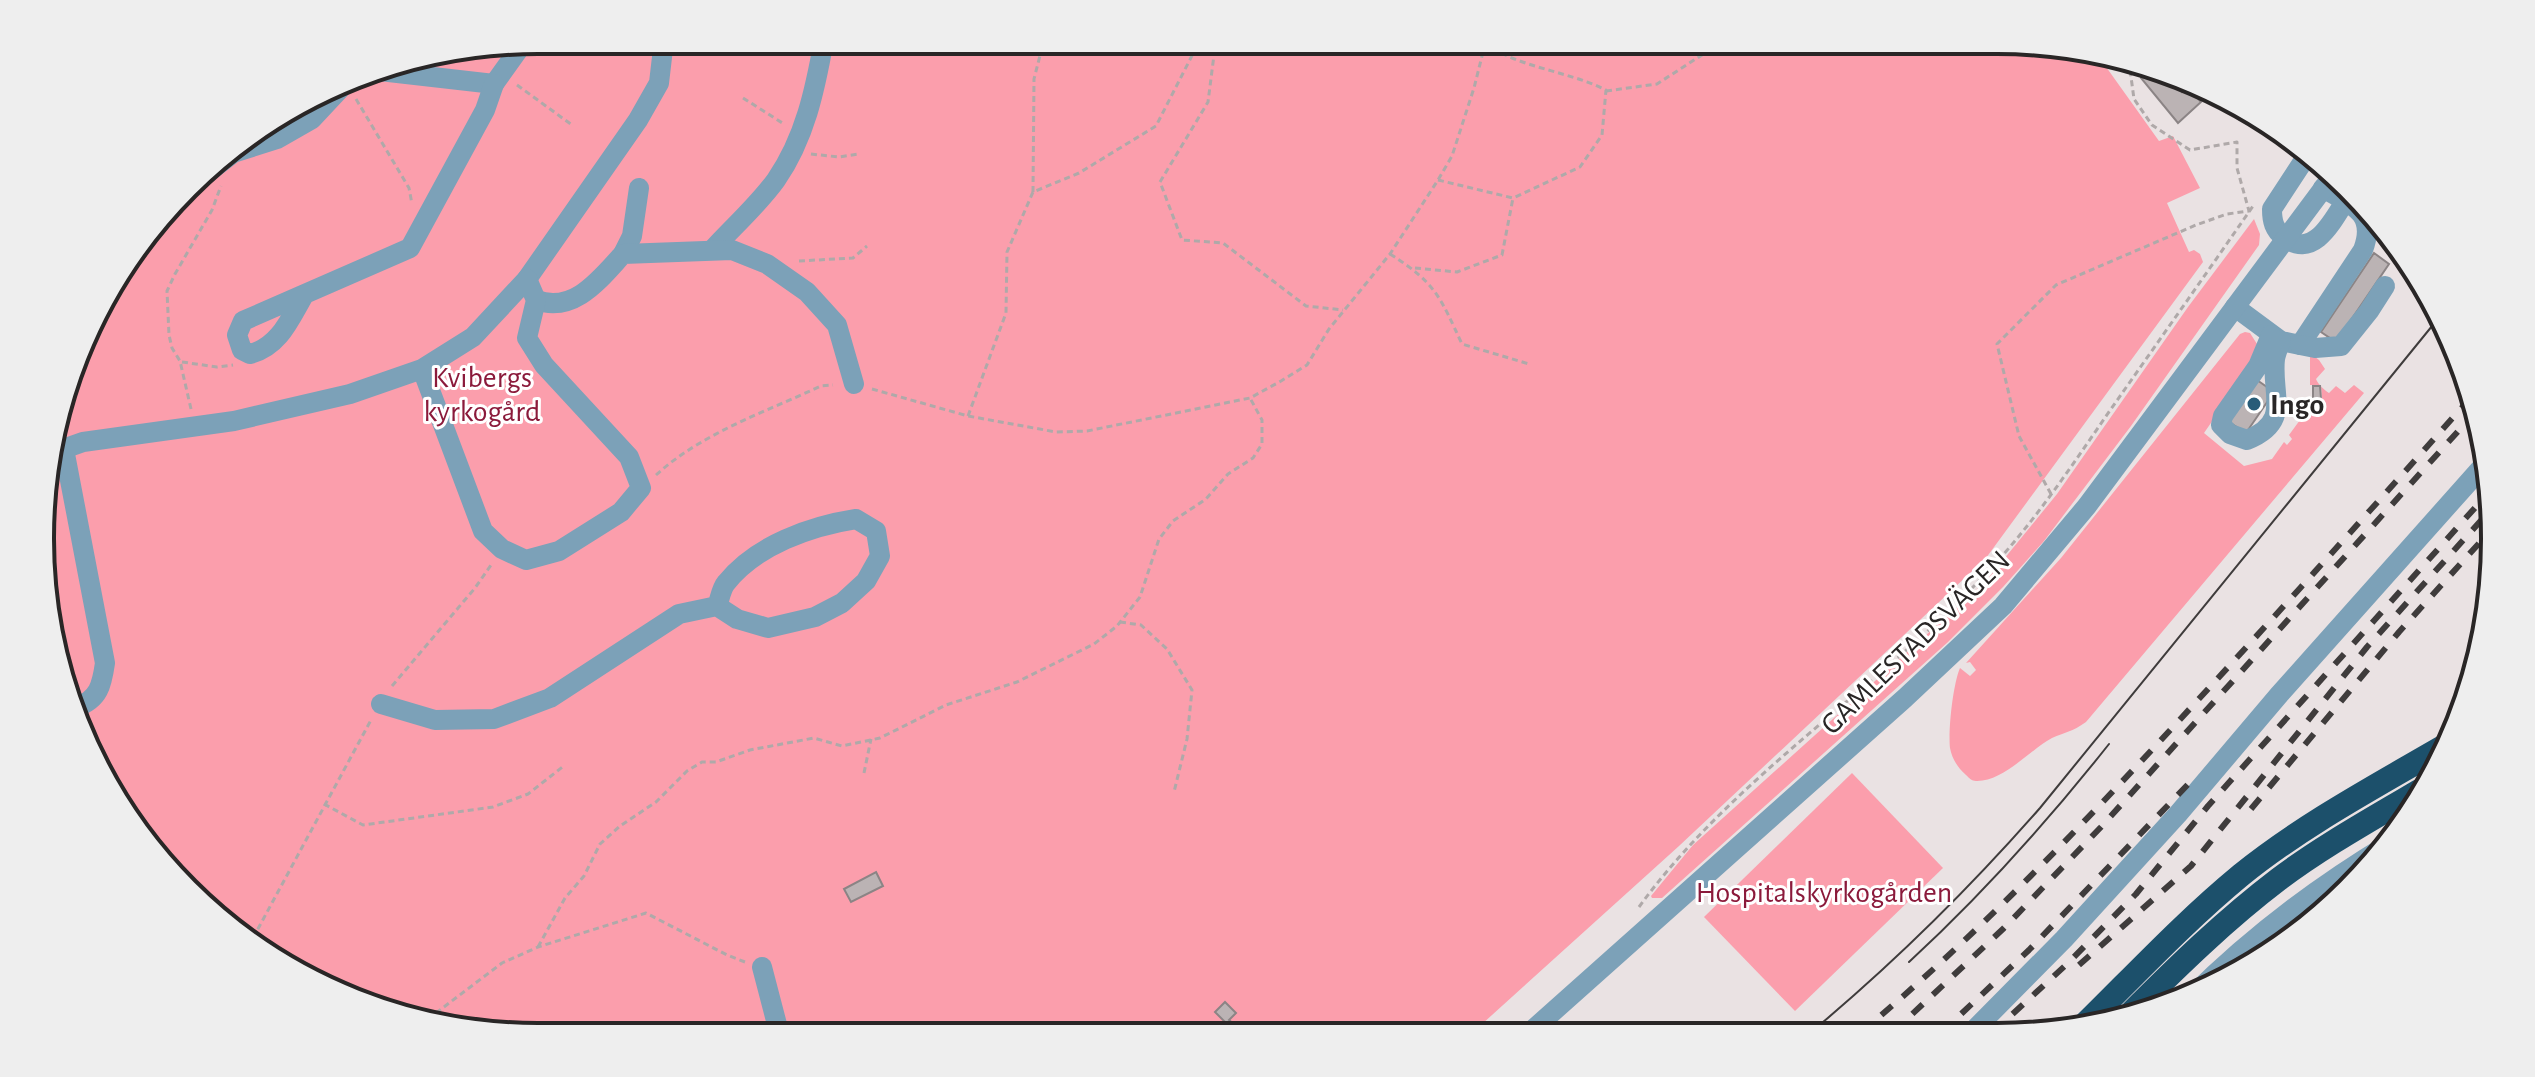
<svg xmlns="http://www.w3.org/2000/svg" width="2535" height="1077" font-family="'Alegreya Sans',sans-serif">
	<style>
		.green { fill: #fb9eac }
		.building { fill: #bbb3b4; stroke: #8b8485; stroke-width: 2 }
		.lines { fill: none; stroke-linecap: round; stroke-linejoin: round }
		.path { stroke: #afa9a9; stroke-width: 3; stroke-dasharray: 6 4; stroke-linecap: butt }
		.minor { stroke: #7ca1b8; stroke-width: 20 }
		.highway { stroke: #1c506b; stroke-width: 24 }
		.tram { stroke: #3f3c3c; stroke-width: 2 }
		.rail { stroke: #3f3c3c; stroke-width: 6; stroke-dasharray: 14 14; stroke-linecap: butt }
		.poi-dot { fill: #285c78; stroke: #fff; stroke-width: 3 }
		.labels { text-anchor: middle; stroke-width: 6; stroke-linejoin: round; paint-order: stroke }
		.park-label { font-size: 30px; fill: #8b1a3b; stroke: #fff }
		.poi-label { font-size: 30px; font-weight: bold; fill: #292626; stroke: #fff; text-anchor: start }
		.street-label { font-size: 30px; fill: #292626; stroke: #fff }
		.rim { fill: none; stroke: #292626; stroke-width: 4 }
	</style>
	<rect width="100%" height="100%" fill="#eae2e3"/>
	<g class="green">
		<polygon points="539,40 1997,40 2099,57 2159,141 2173,136 2200,188 2167,203 2189,252 2194,250 2200,254 2203,262 1986,558 1679,846 1471,1034 539,1037 378,1010 210,914 107,787 49,635 49,442 107,290 210,163 378,67"/>
		<polygon points="2254,219 2260,234 2259,245 2131,426 2044,541 2003,587 1948,642 1662,898 1652,898 1651,896 1693,845 1986,581 2057,494 2188,307"/>
		<path d="M 2245,332 L 2250,333 L 2257,344 L 2244,375 L 2204,433 L 2244,466 L 2272,459 L 2284,442 L 2287,445 L 2292,439 L 2289,435 L 2308,409 L 2309,400 L 2322,400 L 2321,385 L 2310,385 L 2310,353 L 2319,360 L 2325,369 L 2316,379 C 2318,384 2324,390 2329,393 L 2336,386 L 2345,393 L 2354,385 L 2364,393 L 2086,722 C 2072,732 2065,732 2052,738 C 2031,749 2003,782 1976,781 C 1972,781 1969,778 1966,775 C 1958,768 1952,759 1950,748 C 1948,731 1953,684 1960,668 L 1970,676 L 1976,670 L 1970,662 L 1966,663 L 2061,558 L 2240,334 Z"/>
		<polygon points="1852,773 1943,868 1795,1011 1704,917"/>
		<polygon points="2343,891 2300,934 2283,944 2279,939"/>
	</g>
	<g class="building">
		<polygon points="2150,65 2175,77 2172,80 2182,92 2188,87 2201,102 2178,123 2141,78"/>
		<polygon points="2374,253 2389,264 2336,342 2321,332"/>
		<polygon points="2257,380 2274,392 2246,433 2229,422"/>
		<polygon points="2313,386 2320,386 2321,399 2313,399"/>
		<polygon points="876,872 883,886 851,902 844,889"/>
		<polygon points="1225,1002 1236,1013 1229,1020 1236,1026 1232,1029 1215,1012"/>
	</g>
	<g class="lines">
		<g class="path">
			<polyline points="1213,40 1215,47 1208,102 1160,182 1182,240 1223,243 1306,306 1343,310"/>
			<polyline points="517,85 572,125"/>
			<polyline points="1606,91 1657,84 1725,40"/>
			<polyline points="743,98 784,124"/>
			<polyline points="356,99 409,188 412,204"/>
			<polyline points="811,154 839,157 859,154"/>
			<path d="M 1438,180 L 1513,198 L 1580,167 L 1602,135 L 1606,90 C 1566,70 1516,68 1480,40"/>
			<polyline points="1033,192 1034,79 1044,40"/>
			<path d="M 1390,254 C 1436,283 1440,297 1462,344 L 1529,364"/>
			<polyline points="799,261 853,258 867,246"/>
			<polyline points="1415,268 1457,272 1502,255 1513,198"/>
			<polyline points="182,362 217,367 233,365"/>
			<polyline points="872,389 968,416 1056,432 1087,431 1250,398 1281,381 1307,365 1329,329 1390,254 1438,180 1452,156 1474,88 1486,40"/>
			<polyline points="191,409 180,361 172,348 169,335 167,291 175,274 212,210 221,186"/>
			<polyline points="968,416 1006,313 1007,252 1033,192 1079,173 1156,126 1200,40"/>
			<path d="M 656,475 C 702,433 765,412 821,386 L 833,385"/>
			<polyline points="2051,494 2019,436 1997,344 2056,285 2196,225 2227,214 2249,211 2237,168 2237,142 2190,150 2152,125 2134,99 2129,62"/>
			<polyline points="1120,622 1141,625 1167,649 1192,690 1187,739 1174,792"/>
			<polyline points="392,686 475,588 491,565"/>
			<polyline points="864,773 871,739"/>
			<polyline points="324,804 363,825 493,807 528,794 565,765"/>
			<path d="M 1639,907 C 1735,775 1881,688 1991,568 C 2036,520 2073,464 2111,409 C 2158,342 2206,274 2253,206"/>
			<polyline points="253,938 371,720"/>
			<polyline points="538,947 565,898 584,876 600,844 620,826 656,802 687,771 702,762 716,762 750,750 814,738 842,746 880,738 946,705 1017,682 1094,644 1117,626 1140,597 1159,539 1173,521 1206,499 1228,474 1253,458 1262,444 1262,420 1250,398"/>
			<polyline points="428,1019 502,963 538,947 646,913 727,955 745,962"/>
			<polyline points="1501,1034 1510,1026"/>
		</g>
		<g class="minor">
			<polyline points="371,70 494,84 524,42"/>
			<path d="M 2308,154 L 2272,209 C 2272,221 2274,230 2284,237 C 2315,262 2335,216 2349,195"/>
			<polyline points="193,184 233,153 277,139 312,119 341,88"/>
			<path d="M 713,249 C 733,227 758,205 776,180 C 805,138 815,90 824,40"/>
			<polyline points="623,254 632,236 639,188"/>
			<polyline points="527,279 638,120 659,83 664,40"/>
			<path d="M 304,295 C 290,319 279,347 250,354 L 242,350 L 237,335 L 243,321 L 410,248 L 485,110 L 494,84"/>
			<path d="M 536,300 C 574,314 600,279 623,254 L 732,250 L 767,264 L 807,292 L 837,325 L 854,384"/>
			<path d="M 2235,307 L 2281,341 L 2300,345 L 2363,250 C 2377,213 2352,205 2323,188"/>
			<path d="M 2271,335 L 2258,366 L 2223,416 L 2221,425 L 2230,434 L 2247,440 C 2292,422 2271,395 2275,359 C 2276,353 2279,346 2281,341"/>
			<polyline points="2300,345 2315,348 2341,346 2369,311 2385,286"/>
			<path d="M 64,449 L 105,663 C 102,684 99,700 76,707"/>
			<polyline points="49,454 83,442 234,421 350,394 422,369 473,337 527,279 536,300 527,338 544,365 629,457 641,488 621,512 559,551 526,560 502,549 483,531 422,369"/>
			<path d="M 381,704 L 435,720 L 494,719 L 550,698 L 679,614 L 717,606 L 737,619 L 768,628 L 815,617 L 842,603 L 866,581 L 880,556 L 876,531 L 856,519 C 811,526 756,545 726,583 C 721,589 720,599 717,606"/>
			<polyline points="762,967 780,1036"/>
			<path d="M 2190,998 C 2250,938 2320,885 2392,842"/>
			<polyline points="1971,1033 2064,939 2178,814 2278,696 2483,466"/>
			<polyline points="1528,1034 1905,698 2003,606 2087,506 2334,174"/>
		</g>
		<g class="highway">
			<path d="M 2129,1015 C 2177,967 2225,920 2279,879 C 2323,846 2372,819 2419,791"/>
			<path d="M 2082,1027 C 2134,976 2184,922 2241,875 C 2303,825 2374,787 2443,747"/>
		</g>
		<g class="tram">
			<path d="M 1909,962 C 1982,895 2048,821 2109,744"/>
			<path d="M 1810,1033 C 1893,964 1969,889 2040,808 L 2441,315"/>
		</g>
		<g class="rail">
			<polyline points="2251,809 2399,632 2491,530"/>
			<polyline points="2294,938 2311,923"/>
			<polyline points="2079,965 2191,866 2367,647 2494,506"/>
			<path d="M 1860,1033 C 1972,940 2074,834 2173,727 C 2272,620 2369,512 2466,403"/>
			<polyline points="1892,1033 2004,928 2101,827 2470,418"/>
			<polyline points="1941,1033 2029,950 2196,776"/>
			<polyline points="1992,1033 2067,964 2136,894 2208,806 2490,491"/>
		</g>
	</g>
	<circle class="poi-dot" cx="2254" cy="404" r="8"/>
	<g class="labels">
		<g class="park-label">
			<text x="482" y="387">Kvibergs<tspan x="482" dy="34">kyrkogård</tspan></text>
			<text x="1824" y="902">Hospitalskyrkogården</text>
		</g>
		<g class="poi-label">
			<text x="2270" y="414">Ingo</text>
		</g>
		<g class="street-label">
			<text transform="translate(1915 642) rotate(-44)" y="10">GAMLESTADSVÄGEN</text>
		</g>
	</g>
	<path d="M0 0H2535V1077H0ZM538 54H1997A484 484 0 0 1 2481 538V539A484 484 0 0 1 1997 1023H538A484 484 0 0 1 54 539V538A484 484 0 0 1 538 54Z" fill="#eee" fill-rule="evenodd"/>
	<path class="rim" d="M538 54H1997A484 484 0 0 1 2481 538V539A484 484 0 0 1 1997 1023H538A484 484 0 0 1 54 539V538A484 484 0 0 1 538 54Z"/>
</svg>
